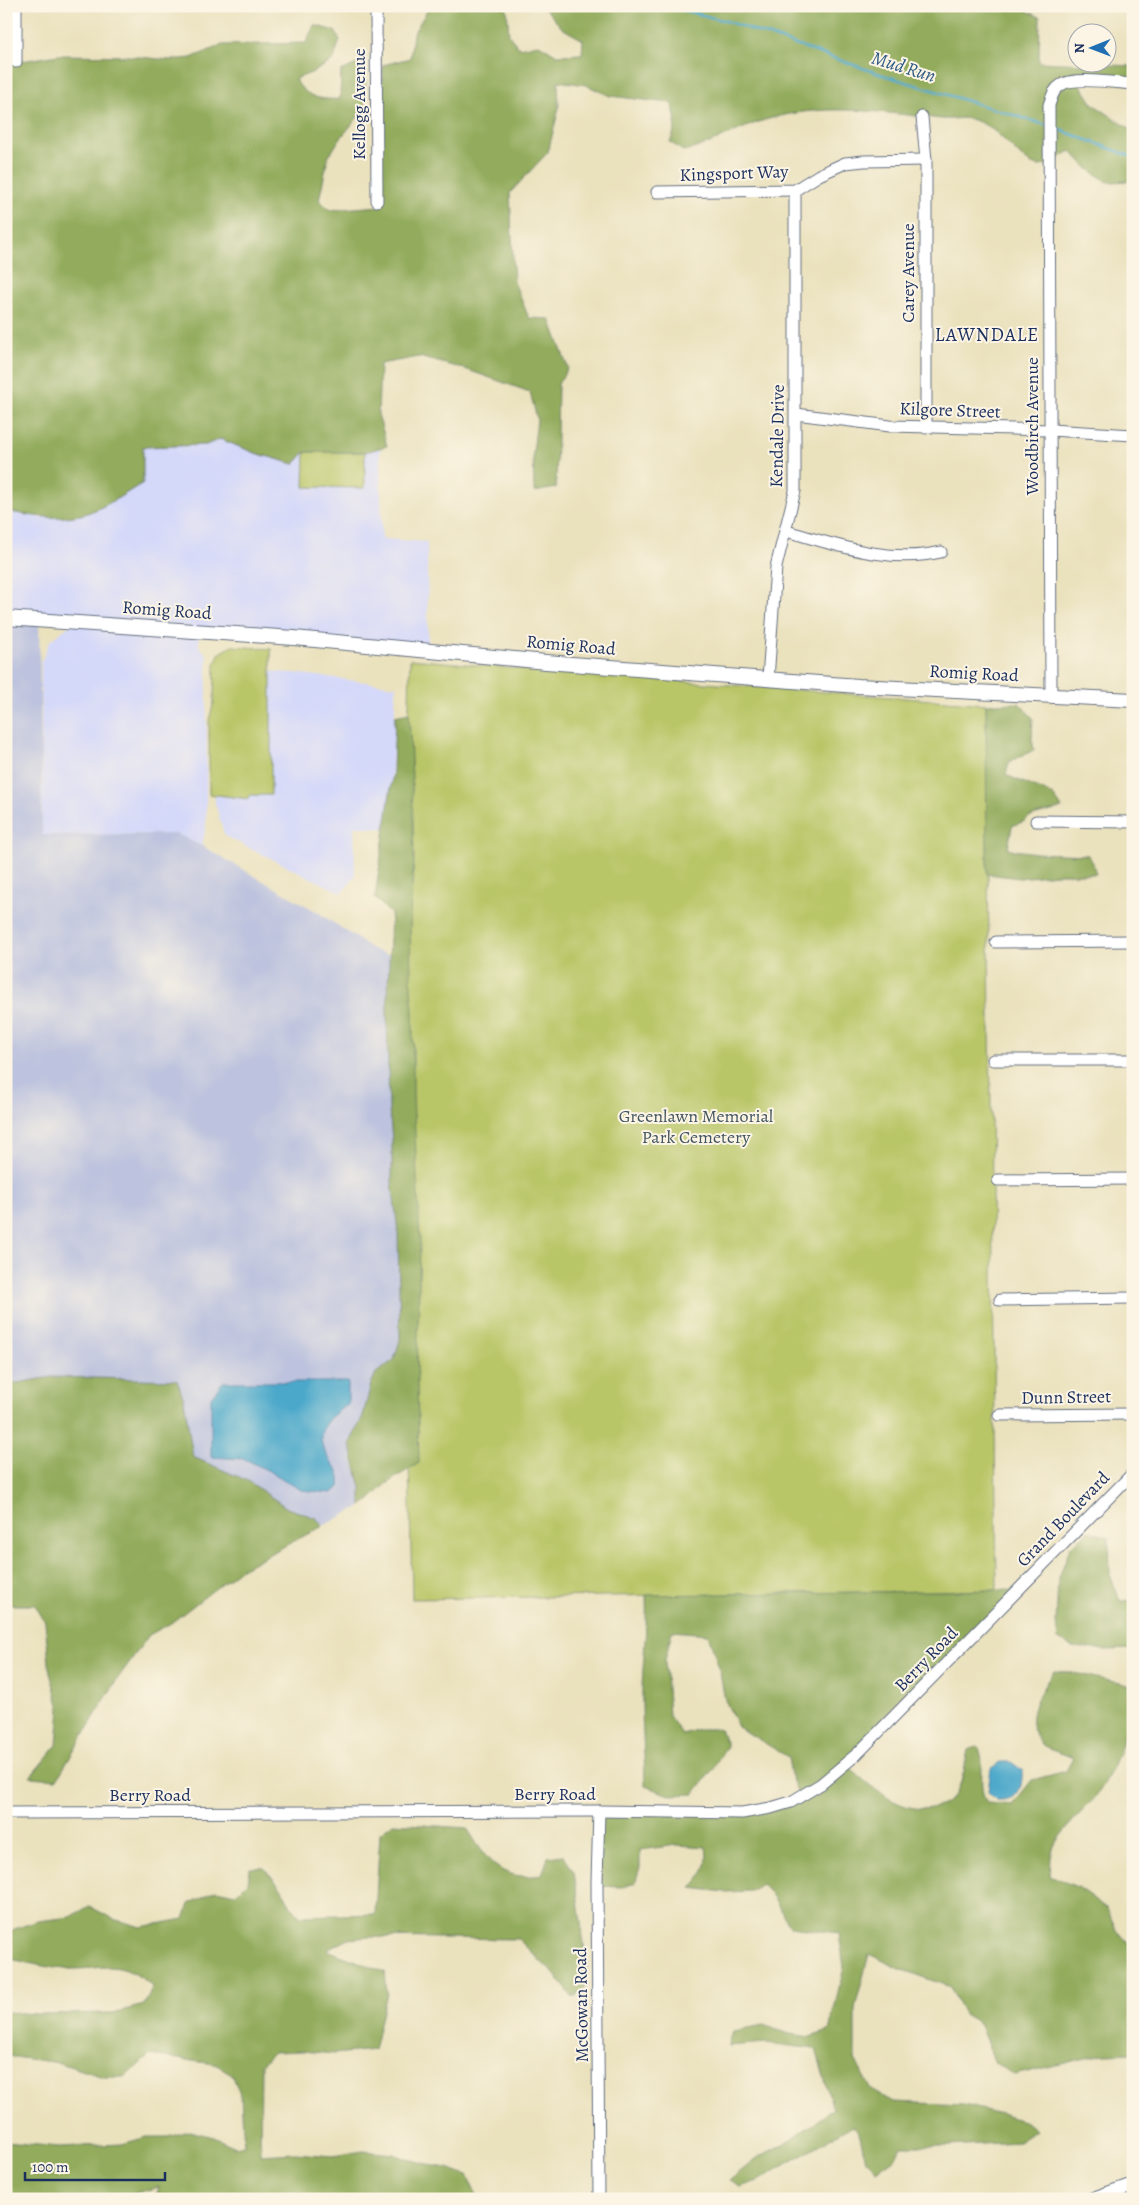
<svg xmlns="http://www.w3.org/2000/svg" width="1139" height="2205" font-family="Alegreya,serif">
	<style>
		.built { fill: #d4d8f9 }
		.industrial { fill: #bdc3de }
		.green { fill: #b9c668; stroke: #6a7a63 }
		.forest { fill: #92ab5c; stroke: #566d5d }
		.water { fill: #4ca8ca; stroke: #346c94 }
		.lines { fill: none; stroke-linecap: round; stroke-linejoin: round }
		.stream { stroke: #4ca8ca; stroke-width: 2.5 }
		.minor-casing { stroke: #636d7f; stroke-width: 13 }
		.tertiary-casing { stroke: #636d7f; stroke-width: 16 }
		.minor { stroke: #fff; stroke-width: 11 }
		.tertiary { stroke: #fff; stroke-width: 14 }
		.labels { text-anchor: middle; stroke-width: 4; stroke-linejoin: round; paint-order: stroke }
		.street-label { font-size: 18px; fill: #1b2f5e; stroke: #fcf5e5 }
		.park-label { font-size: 18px; fill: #425560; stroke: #fcf5e5 }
		.water-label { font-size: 19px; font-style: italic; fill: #2c5984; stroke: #fcf5e5 }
		.neighbourhood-label { font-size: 19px; letter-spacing: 1px; fill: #1b2f5e; stroke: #fcf5e5 }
	</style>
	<rect width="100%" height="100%" fill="#fcf5e5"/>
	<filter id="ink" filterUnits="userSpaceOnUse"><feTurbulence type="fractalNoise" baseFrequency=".02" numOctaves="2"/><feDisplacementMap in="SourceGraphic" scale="10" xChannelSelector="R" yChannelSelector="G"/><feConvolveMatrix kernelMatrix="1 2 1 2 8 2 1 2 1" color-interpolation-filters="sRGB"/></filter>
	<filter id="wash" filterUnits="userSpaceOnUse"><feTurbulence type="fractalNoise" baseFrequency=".0096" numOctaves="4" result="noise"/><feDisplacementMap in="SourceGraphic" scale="20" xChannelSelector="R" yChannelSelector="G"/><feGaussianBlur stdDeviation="1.12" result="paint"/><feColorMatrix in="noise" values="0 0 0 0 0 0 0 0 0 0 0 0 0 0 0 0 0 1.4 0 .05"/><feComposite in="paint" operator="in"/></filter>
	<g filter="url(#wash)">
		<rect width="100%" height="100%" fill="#eae1bd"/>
		<g class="built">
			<polygon points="141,436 220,439 255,453 294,464 305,452 365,452 380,447 382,539 427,542 428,650 199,631 199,646 207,655 206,825 202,846 177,834 42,835 41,662 50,641 74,622 6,618 6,511 42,518"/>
			<polygon points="218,668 294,673 396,686 389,829 354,826 355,876 342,893 225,836 215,803 212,715"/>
		</g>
		<polygon class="industrial" points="6,618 39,619 42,835 177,834 202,846 319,913 374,950 389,955 387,1010 389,1110 392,1139 392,1182 398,1232 400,1340 394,1360 376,1373 371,1384 363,1416 357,1428 352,1457 361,1488 361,1506 323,1526 316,1518 287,1508 248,1481 193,1457 184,1400 177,1380 52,1377 6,1385"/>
		<g class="green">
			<polygon points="305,452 365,452 365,488 304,487"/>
			<polygon points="232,646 271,649 271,795 250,795 249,799 209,794 209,720 214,702 215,664 219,654"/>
			<polygon points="410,659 556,672 986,704 997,1590 412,1599 401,1083"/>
		</g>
		<g class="forest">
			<path d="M 430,6 L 500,6 L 507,9 L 509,35 L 519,48 L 539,44 L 557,55 L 582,54 L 583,40 L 562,28 L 543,6 L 1017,6 L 1040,17 L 1039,62 L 1133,66 L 1133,84 L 1079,82 L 1093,104 L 1133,131 L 1133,181 L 1108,182 L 1088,169 L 1071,151 C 1062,155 1049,165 1040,166 C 1019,166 1001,124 969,119 C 960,117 951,120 942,119 C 886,113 832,103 776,117 C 743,124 716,145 683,151 L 670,142 C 677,127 677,117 671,103 L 610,96 L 586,85 L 558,81 L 559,108 L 548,152 L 510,193 L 514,282 L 529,318 L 550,319 L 568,368 L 558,384 L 556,488 L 534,492 L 533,453 L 537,419 L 530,392 L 465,369 L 419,357 L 380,364 L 378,414 L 387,446 L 365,452 L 305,452 L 294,464 L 255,453 L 220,439 L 206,445 L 143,447 L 143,483 C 124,494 102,510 80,515 C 55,520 30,516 6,511 L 6,29 L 16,62 L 58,55 L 128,56 L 170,60 L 191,58 L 222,45 L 306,43 L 314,25 L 335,31 L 340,40 L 333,61 L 311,73 L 295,79 C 306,98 320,100 340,99 L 341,71 L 361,62 L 367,73 L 364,110 L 339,140 L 328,158 L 319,200 L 330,210 L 380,206 L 383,65 L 410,58 L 413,34 Z"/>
			<polygon points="1019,703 1033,718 1032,739 1034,750 1009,762 1006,775 1053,795 1062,808 1029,817 1025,821 1012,826 1008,849 1036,853 1088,855 1093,863 1096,874 1056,874 1020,878 987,874 986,704"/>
			<path d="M 409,713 L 412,778 L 414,860 L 410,913 L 411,987 L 413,1011 L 413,1094 L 420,1240 L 417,1381 L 419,1463 C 407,1471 393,1478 382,1488 C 375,1495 370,1501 361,1506 L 361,1488 L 350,1443 L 363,1416 L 371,1384 L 376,1373 L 394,1360 L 400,1340 L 398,1232 L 392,1182 L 392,1139 L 389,1110 L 387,1012 L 391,914 L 375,898 L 393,772 L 395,716 Z"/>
			<polygon points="52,1377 177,1380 184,1400 193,1457 248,1481 287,1508 316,1518 323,1526 239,1570 171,1623 149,1635 116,1681 57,1779 30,1777 57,1745 60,1708 50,1673 45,1622 35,1605 6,1605 6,1385"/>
			<polygon points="1089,1531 1109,1537 1110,1574 1120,1601 1133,1600 1133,1649 1106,1650 1072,1647 1058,1640 1056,1622 1058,1581 1070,1547"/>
			<path d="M 1019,1590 L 845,1764 C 872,1787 902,1818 940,1806 C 946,1804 955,1797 957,1791 C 964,1778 965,1763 968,1750 L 978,1746 C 987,1763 976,1784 987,1803 L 1012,1805 L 1032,1780 L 1066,1771 L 1073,1758 C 1063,1753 1052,1751 1044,1747 C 1041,1745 1039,1741 1037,1738 C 1022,1716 1042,1689 1054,1671 L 1069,1672 L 1133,1686 C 1133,1719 1119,1761 1101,1789 C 1090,1806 1055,1835 1052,1852 C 1050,1859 1051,1868 1050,1875 L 1079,1888 L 1107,1909 L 1116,1929 L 1133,1948 L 1133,2053 L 1103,2054 L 1014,2075 L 995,2063 L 979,2023 L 964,2014 L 950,1987 L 900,1969 L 869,1954 L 855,2008 L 855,2059 L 870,2089 L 893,2102 L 964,2105 L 1001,2114 L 1026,2122 L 1036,2130 L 1018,2142 L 948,2146 L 901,2146 L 895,2158 L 877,2171 L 866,2160 L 859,2133 L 853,2125 L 758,2181 L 740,2187 L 729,2181 L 757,2158 L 792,2139 L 833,2109 L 816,2049 L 766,2043 L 729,2046 L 733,2031 L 763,2025 L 790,2034 L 810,2037 L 829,2031 L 844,1967 L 839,1933 L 790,1927 L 774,1898 L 762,1884 L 751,1891 L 724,1892 L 691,1888 C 704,1873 709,1867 706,1847 L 677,1845 L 640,1850 L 640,1867 L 635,1883 L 622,1887 L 597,1886 L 599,1811 L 713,1814 L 799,1797 L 791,1776 L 788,1757 L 738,1727 L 725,1700 L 719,1668 L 708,1634 L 672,1631 L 665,1660 L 669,1716 L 682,1734 L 700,1729 L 720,1729 L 727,1746 L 713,1769 L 694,1794 L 669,1795 L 645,1786 C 645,1759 642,1731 642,1704 C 641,1668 648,1632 646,1595 Z"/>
			<path d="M 393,1823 L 467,1828 C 487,1860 499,1882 542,1875 L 548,1857 L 563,1855 L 574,1872 L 586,1958 L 588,1985 L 573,1998 L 557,1977 L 518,1939 L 369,1937 L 349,1939 L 327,1950 L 385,1972 L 387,1993 L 374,2050 L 334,2054 L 302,2051 L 274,2052 L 261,2064 L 260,2155 L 295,2153 L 333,2156 L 363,2151 L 393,2154 L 415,2161 L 451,2169 L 467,2175 L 479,2199 L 155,2199 L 159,2187 L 114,2199 L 6,2199 L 6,2142 L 59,2147 L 82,2146 L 122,2144 L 147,2137 L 168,2137 L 189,2131 L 214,2137 L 235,2147 L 244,2145 L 241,2096 L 232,2074 L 215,2064 L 150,2055 L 125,2077 L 103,2077 L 60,2063 L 6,2056 L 6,2012 L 38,2014 L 113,2013 L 144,2005 L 153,1987 C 118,1957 106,1970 67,1969 C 46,1968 26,1962 6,1958 L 6,1941 L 14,1929 L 38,1921 L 71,1917 L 89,1906 L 113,1919 L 141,1927 L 184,1919 L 189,1904 L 217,1890 L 236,1894 L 248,1882 L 250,1868 L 264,1868 L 282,1889 L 291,1907 L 301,1916 L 375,1914 L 380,1833 Z"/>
		</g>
		<g class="water">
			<path d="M 223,1382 L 348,1382 L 348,1405 C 328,1416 312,1432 327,1455 C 334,1467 342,1471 340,1487 L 331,1493 L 301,1490 L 273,1473 L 245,1459 L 211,1457 L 211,1397 Z"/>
			<path d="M 1001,1762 L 1011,1762 L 1022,1770 C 1023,1790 1017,1801 996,1800 L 988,1792 L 991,1768 Z"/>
		</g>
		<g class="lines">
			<g class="stream">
				<polyline points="666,6 726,21 880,74 1046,125"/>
				<polyline points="1052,127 1133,157"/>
			</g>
		</g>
	</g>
	<g filter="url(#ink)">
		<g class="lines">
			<defs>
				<g id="minor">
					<polyline points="6,6 16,6 16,62"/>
					<polyline points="376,6 377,201"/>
					<polyline points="922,117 926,160 926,428"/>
					<polyline points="657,192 795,190 819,175 845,163 864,161 926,160"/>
					<polyline points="796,414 890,426 1050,430 1133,435"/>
					<path d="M 786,531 C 837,545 888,564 941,552"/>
					<polyline points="768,679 776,567 795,491 795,190"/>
					<path d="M 1051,695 L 1049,105 C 1052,97 1053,90 1061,85 C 1073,76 1117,83 1133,84"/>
					<polyline points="1036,821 1133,822"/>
					<polyline points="996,942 1133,941"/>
					<polyline points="993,1060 1133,1060"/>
					<polyline points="998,1180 1133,1179"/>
					<polyline points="1000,1300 1133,1298"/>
					<polyline points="999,1415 1133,1414"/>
					<polyline points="599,1811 597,1881 599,2199"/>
					<polyline points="6,1813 599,1811 742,1813 771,1808 791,1802 821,1784 857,1754 1133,1473"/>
				</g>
				<g id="tertiary">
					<polyline points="6,618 294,638 546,662 858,686 1133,700"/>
					<polyline points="1093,2199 1133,2185"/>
				</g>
			</defs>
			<use href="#minor" class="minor-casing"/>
			<use href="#tertiary" class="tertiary-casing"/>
			<use href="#minor" class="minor"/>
			<use href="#tertiary" class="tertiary"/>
		</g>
	</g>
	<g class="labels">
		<g class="street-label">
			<text transform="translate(359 104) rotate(-90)" y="6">Kellogg Avenue</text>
			<text transform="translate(734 173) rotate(-2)" y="6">Kingsport Way</text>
			<text transform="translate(908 273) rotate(-90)" y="6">Carey Avenue</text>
			<text transform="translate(950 410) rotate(2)" y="6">Kilgore Street</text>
			<text transform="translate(1032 426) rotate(-90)" y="6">Woodbirch Avenue</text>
			<text transform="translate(777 436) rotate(-89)" y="6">Kendale Drive</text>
			<text transform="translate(167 610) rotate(4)" y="6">Romig Road</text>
			<text transform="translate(571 645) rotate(5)" y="6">Romig Road</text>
			<text transform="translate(974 673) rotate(3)" y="6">Romig Road</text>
			<text transform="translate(1066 1397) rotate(-1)" y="6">Dunn Street</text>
			<text transform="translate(1063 1519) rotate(-46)" y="6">Grand Boulevard</text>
			<text transform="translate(926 1659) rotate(-46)" y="6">Berry Road</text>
			<text x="555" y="1800">Berry Road</text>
			<text x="150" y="1801">Berry Road</text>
			<text transform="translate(581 2005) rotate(-91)" y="6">McGowan Road</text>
		</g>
		<g class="park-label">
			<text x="696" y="1122">Greenlawn Memorial<tspan x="696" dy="21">Park Cemetery</tspan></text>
		</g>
		<g class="water-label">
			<text transform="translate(904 66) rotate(17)" y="7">Mud Run</text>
		</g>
		<g class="neighbourhood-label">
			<text x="987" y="341">LAWNDALE</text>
		</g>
	</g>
	<rect width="1139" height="2205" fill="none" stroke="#fcf5e5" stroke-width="25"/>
	<g transform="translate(1092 48) rotate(269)"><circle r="24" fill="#fcf5e5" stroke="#a2a6af"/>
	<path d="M0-4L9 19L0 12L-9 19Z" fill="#1f6fb2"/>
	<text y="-8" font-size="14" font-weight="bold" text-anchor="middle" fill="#1b2f5e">N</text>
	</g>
	<path d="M25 2172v8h140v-8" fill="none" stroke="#1b2f5e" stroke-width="2.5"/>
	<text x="32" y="2172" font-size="15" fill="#1b2f5e" stroke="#fcf5e5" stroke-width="4" paint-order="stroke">100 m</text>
</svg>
